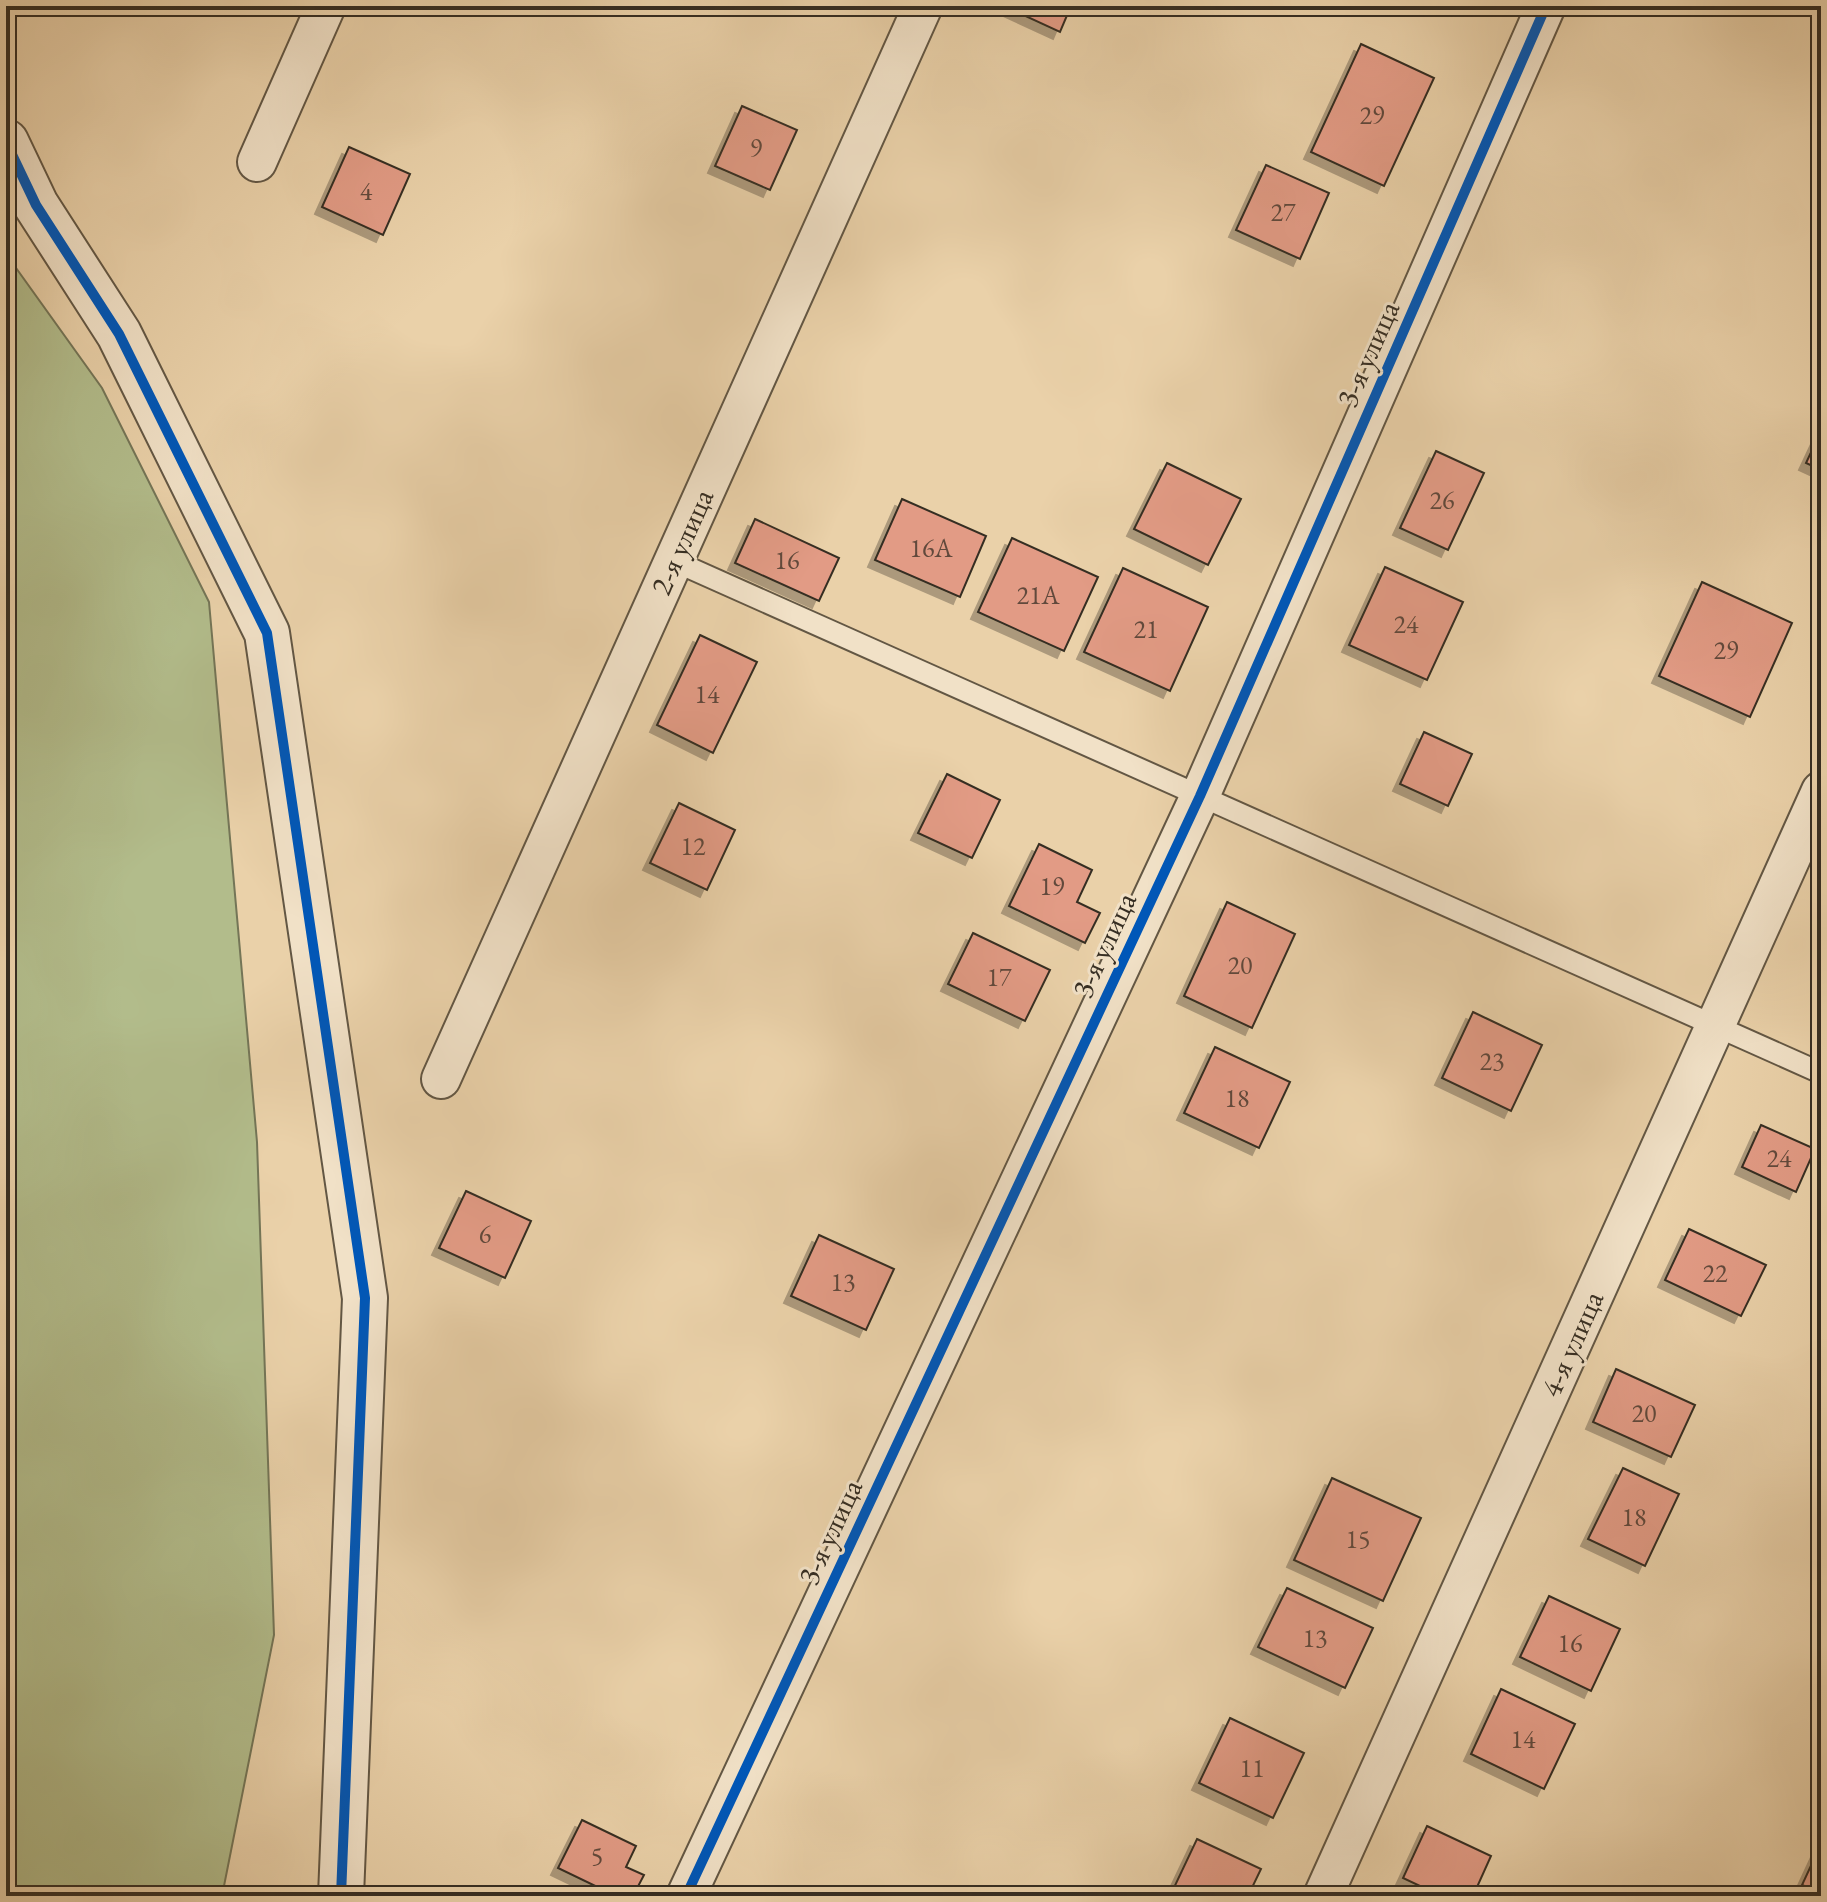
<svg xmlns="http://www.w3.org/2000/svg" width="1827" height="1902" font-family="'EB Garamond',serif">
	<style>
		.green { fill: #b2bc8b; stroke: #747557; stroke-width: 2 }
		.building { fill: #e29b85; stroke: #362e23; stroke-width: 2; filter: url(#shadow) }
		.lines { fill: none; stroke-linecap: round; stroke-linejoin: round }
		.service-casing { stroke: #635744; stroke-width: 24 }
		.minor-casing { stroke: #635744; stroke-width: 42 }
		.tertiary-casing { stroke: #635744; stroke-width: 48 }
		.service { stroke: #f1e1c7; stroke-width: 20 }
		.minor { stroke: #f1e1c7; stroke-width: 38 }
		.tertiary { stroke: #f1e1c7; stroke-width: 44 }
		.cycleway-casing { stroke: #f1e1c7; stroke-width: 15 }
		.cycleway { stroke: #0057b8; stroke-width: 10 }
		.labels { text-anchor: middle; stroke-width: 6; stroke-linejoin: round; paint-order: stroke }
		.number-label { font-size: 26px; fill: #61493c }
		.street-label { font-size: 30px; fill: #362e23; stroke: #f1e1c7 }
	</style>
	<defs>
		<filter id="shadow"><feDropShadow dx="-7" dy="7" stdDeviation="0" flood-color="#0004"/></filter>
	</defs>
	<rect width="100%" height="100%" fill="#ead1a9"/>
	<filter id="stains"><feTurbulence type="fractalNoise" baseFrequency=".0025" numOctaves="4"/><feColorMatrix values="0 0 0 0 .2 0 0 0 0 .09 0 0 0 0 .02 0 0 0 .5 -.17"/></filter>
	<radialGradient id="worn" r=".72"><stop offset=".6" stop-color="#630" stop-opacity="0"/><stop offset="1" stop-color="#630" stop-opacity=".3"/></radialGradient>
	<polygon class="green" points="6,254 102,388 209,602 257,1142 274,1635 222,1896 6,1896"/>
	<g class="building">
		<polygon points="1004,6 1071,6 1060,32"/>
		<polygon points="1361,44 1434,78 1384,186 1311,152"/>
		<polygon points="742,106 797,130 770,190 715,166"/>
		<polygon points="349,147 410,174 383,235 322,207"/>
		<polygon points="1266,165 1329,193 1300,259 1236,230"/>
		<polygon points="1821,431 1821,470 1806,463"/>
		<polygon points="1436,451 1484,473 1448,550 1400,528"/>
		<polygon points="1167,463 1241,499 1208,565 1134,529"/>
		<polygon points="902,499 986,536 960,597 875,560"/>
		<polygon points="755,519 839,558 819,601 735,563"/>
		<polygon points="1012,538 1098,577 1064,651 978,612"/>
		<polygon points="1385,567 1463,602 1427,680 1349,645"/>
		<polygon points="1123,568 1208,607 1170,691 1084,652"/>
		<polygon points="1702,582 1792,623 1750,717 1659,676"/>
		<polygon points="700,635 757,662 713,753 657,725"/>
		<polygon points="1424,732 1472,754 1448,806 1400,784"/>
		<polygon points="947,774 1000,800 972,858 918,833"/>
		<polygon points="679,803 735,830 707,890 650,863"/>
		<polygon points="1039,844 1092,870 1077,902 1100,913 1085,943 1009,906"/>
		<polygon points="1227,902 1295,934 1252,1028 1184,996"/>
		<polygon points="973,933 1050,970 1025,1021 948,984"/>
		<polygon points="1473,1012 1542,1045 1511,1111 1442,1078"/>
		<polygon points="1215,1047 1290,1082 1259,1148 1184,1113"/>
		<polygon points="1761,1125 1815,1149 1796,1192 1742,1167"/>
		<polygon points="466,1191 531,1221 505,1278 439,1248"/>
		<polygon points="1689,1229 1766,1265 1741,1316 1665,1280"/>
		<polygon points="819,1235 894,1269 866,1330 791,1296"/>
		<polygon points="1616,1369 1695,1405 1671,1457 1593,1422"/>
		<polygon points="1623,1468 1679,1494 1645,1566 1588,1539"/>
		<polygon points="1332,1478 1421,1518 1383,1601 1294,1560"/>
		<polygon points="1287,1588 1373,1628 1345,1688 1258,1647"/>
		<polygon points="1549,1596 1620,1629 1591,1691 1520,1657"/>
		<polygon points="1501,1689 1575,1724 1544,1789 1471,1754"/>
		<polygon points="1230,1718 1304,1753 1273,1818 1199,1783"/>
		<polygon points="582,1820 636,1846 626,1867 644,1875 633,1896 616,1896 558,1868"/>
		<polygon points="1427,1826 1491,1856 1473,1896 1441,1896 1403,1878"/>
		<polygon points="1197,1839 1261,1869 1248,1896 1170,1896"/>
		<polygon points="1821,1844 1821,1893 1802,1885"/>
	</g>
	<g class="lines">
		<defs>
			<polyline id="service" points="674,561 1821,1073"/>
			<g id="minor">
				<polyline points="257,162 326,6"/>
				<polyline points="441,1079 923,6"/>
				<polyline points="686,1896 1200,796 1546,6"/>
				<polyline points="1323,1896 1821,791"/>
			</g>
			<polyline id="tertiary" points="6,142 36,205 119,334 267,633 365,1298 341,1896"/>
		</defs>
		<use href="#service" class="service-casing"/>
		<use href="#minor" class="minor-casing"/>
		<use href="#tertiary" class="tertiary-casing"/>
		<use href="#service" class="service"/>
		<use href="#minor" class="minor"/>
		<use href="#tertiary" class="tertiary"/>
		<defs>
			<g id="cycleway">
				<polyline points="6,142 36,205 119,334 267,633 365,1298 341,1896"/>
				<polyline points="686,1896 1200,796 1546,6"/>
			</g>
		</defs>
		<use href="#cycleway" class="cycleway-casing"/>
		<use href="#cycleway" class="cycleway"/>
	</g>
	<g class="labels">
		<g class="number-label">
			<text x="1372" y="124">29</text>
			<text x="756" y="157">9</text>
			<text x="366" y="200">4</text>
			<text x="1283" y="221">27</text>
			<text x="1442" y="509">26</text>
			<text x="931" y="557">16А</text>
			<text x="787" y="569">16</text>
			<text x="1038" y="604">21А</text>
			<text x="1406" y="633">24</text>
			<text x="1146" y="638">21</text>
			<text x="1726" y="659">29</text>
			<text x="707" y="703">14</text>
			<text x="693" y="855">12</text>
			<text x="1052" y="895">19</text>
			<text x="1240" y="974">20</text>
			<text x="999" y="986">17</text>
			<text x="1492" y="1070">23</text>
			<text x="1237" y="1107">18</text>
			<text x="1779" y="1167">24</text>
			<text x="485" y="1243">6</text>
			<text x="1715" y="1282">22</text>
			<text x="843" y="1291">13</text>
			<text x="1644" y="1422">20</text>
			<text x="1634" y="1526">18</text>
			<text x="1358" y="1548">15</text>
			<text x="1315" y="1647">13</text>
			<text x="1570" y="1652">16</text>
			<text x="1523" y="1748">14</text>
			<text x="1252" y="1777">11</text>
			<text x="597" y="1865">5</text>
		</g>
		<g class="street-label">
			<text transform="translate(1368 354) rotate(-66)" y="10">3-я улица</text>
			<text transform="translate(682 542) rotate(-66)" y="10">2-я улица</text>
			<text transform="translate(1104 945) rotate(-65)" y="10">3-я улица</text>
			<text transform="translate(1572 1344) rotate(-66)" y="10">4-я улица</text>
			<text transform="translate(830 1532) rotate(-65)" y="10">3-я улица</text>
		</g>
	</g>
	<rect width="1827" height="1902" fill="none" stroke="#ead1a9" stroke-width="32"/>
	<rect x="8" y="8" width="1811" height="1886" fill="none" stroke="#362e23" stroke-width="4"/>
	<rect x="16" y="16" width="1795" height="1870" fill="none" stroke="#362e23" stroke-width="2"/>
	<rect width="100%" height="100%" filter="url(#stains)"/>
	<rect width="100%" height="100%" fill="url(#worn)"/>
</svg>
